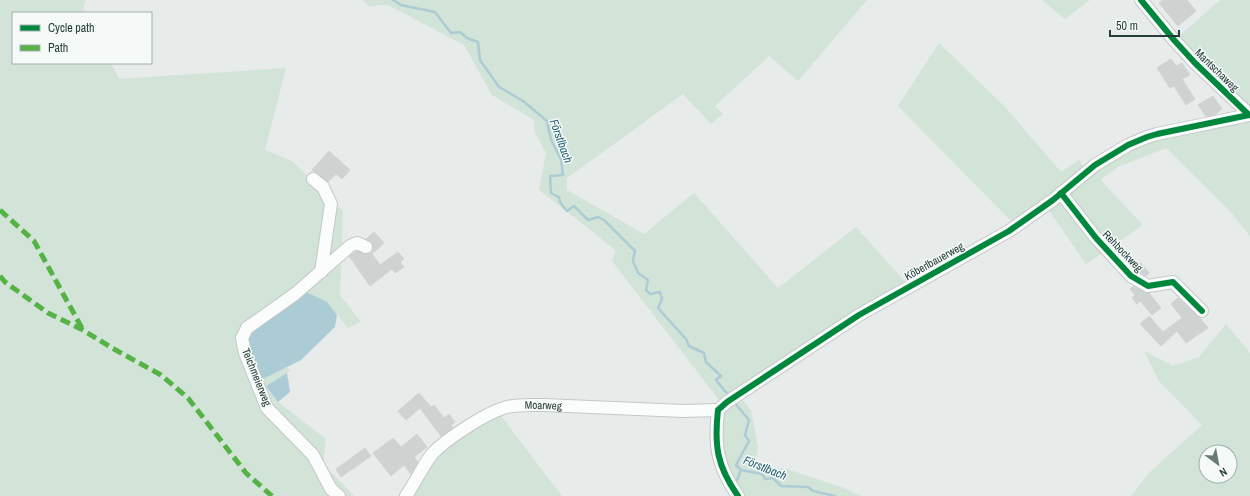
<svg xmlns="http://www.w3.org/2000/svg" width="1250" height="496" font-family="'Archivo Narrow',sans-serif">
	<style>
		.green { fill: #d2e3d8; fill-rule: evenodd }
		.water { fill: #acccd5 }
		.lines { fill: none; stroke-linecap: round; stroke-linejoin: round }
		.stream { stroke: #acccd5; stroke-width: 2.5 }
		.building { fill: #ced2d1; stroke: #d0d4d2 }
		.minor-casing { stroke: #c4c8c6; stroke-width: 14 }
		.minor { stroke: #fbfcfc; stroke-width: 12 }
		.quiet { stroke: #55b346; stroke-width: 5; stroke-dasharray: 10 5; stroke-linecap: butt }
		.cycleway-casing { stroke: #f5faf8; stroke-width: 8 }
		.cycleway { stroke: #00873e; stroke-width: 6 }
		.labels { text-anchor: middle; stroke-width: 3; stroke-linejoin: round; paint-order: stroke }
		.street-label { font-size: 11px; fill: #253e39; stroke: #f5faf8 }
		.water-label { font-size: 12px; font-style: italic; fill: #246175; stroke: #f5faf8 }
	</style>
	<rect width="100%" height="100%" fill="#e7ebe9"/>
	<g class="green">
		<polygon points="0,0 86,0 83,8 85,13 13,13 13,63 111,63 119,79 286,68 265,150 292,161 343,211 340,295 361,322 348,328 327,302 263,379 287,367 290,371 267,386 278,402 326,439 323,464 354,496 0,496"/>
		<polygon points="363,0 867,0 798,81 769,56 715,106 723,114 711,124 683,94 567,178 567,190 644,234 694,193 778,288 856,227 905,282 815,341 719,400 612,261 616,251 588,228 539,190 546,153 535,132 534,120 492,95 464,45 388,5 369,6"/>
		<polygon points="1042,0 1090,0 1065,19"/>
		<polygon points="1220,0 1250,0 1250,110 1177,38"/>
		<polygon points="939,43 1005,107 1061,172 1079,160 1084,167 1014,224 898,106"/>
		<polygon points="1246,119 1250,122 1250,236 1229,210 1166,148 1118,167 1101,179 1105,185 1143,225 1086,264 1048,209 1071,188 1140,143"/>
		<path d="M 1226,324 L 1250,353 L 1250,496 L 1131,496 L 1150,472 L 1202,425 L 1159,381 L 1144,351 L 1173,366 L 1199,357 ZM 1206,452 L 1230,452 L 1230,476 L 1206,476 Z"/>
		<polygon points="741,397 751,411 758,447 755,468 787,469 844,488 861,496 744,496 731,477 721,453 722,413"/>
		<polygon points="498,412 562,496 409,496 440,449"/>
	</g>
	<g class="water">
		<polygon points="306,292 327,302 337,315 335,327 301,360 263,379 249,354 248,334"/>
		<polygon points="287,373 290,392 278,402 266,386"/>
	</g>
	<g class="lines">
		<g class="stream">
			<polyline points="393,0 401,5 435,12 451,33 460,32 467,38 478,42 480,60 499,87 523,101 547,121 551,140 561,159 563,175 550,176 551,193 559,197 560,202 567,211 574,206 588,220 598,217 604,220 635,251 633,261 638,273 648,280 646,290 650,294 660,292 662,299 658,308 686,339 689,346 704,353 706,362 721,376 716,380 729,396"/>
			<polyline points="734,402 749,420 745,435 749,441 736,465 741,470 762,474 765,479 773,478 781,486 808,487 813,491 835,496"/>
			<polyline points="737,480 741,470"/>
		</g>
	</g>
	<g class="building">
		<polygon points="1163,0 1187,0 1196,11 1178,26 1159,3"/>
		<polygon points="1171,59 1176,66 1182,63 1190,75 1182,79 1195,99 1186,105 1174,86 1170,88 1157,68"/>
		<polygon points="1213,96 1222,109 1214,115 1206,116 1198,105"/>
		<polygon points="329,151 350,170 342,179 336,174 328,182 312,170"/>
		<polygon points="374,232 384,243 372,254 380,265 398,252 404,259 400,262 404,267 395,273 392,269 370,286 349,256 357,251 366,254 371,253 373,250 373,246 372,242 366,239"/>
		<polygon points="1141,263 1149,273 1146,276 1134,268"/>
		<polygon points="1134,286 1144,292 1149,293 1161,308 1152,315 1140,301 1137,304 1132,298 1135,295 1130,289"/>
		<polygon points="1178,298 1197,316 1200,318 1208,328 1186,343 1177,331 1161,346 1140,324 1149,316 1163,332 1182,318 1171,304"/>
		<polygon points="419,393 431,407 434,405 444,418 449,414 455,422 451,425 453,427 441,436 420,408 406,420 398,411"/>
		<polygon points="417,434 427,447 414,457 418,462 411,474 404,465 391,476 373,453 393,438 401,447"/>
		<polygon points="365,448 371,456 341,477 336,469"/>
	</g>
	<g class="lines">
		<defs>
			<g id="minor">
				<polyline points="1141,0 1174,40 1195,63 1250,115"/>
				<polyline points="313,179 323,187 331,204 321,272"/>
				<polyline points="1061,193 1096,238 1131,276 1148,286 1173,282 1202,311"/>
				<polyline points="339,496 331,489 313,455 267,408 245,353 242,338 247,328 295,294 350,246 357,243 366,247"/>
				<path id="s1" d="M 406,496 C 415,483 422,467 432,454 C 446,439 487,412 507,407 C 519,404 532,405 544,405 L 684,411 L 718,410"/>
				<path d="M 738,496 C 717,466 714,446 718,410 L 727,402 L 859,315 L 1009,231 L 1053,200 L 1095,165 L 1128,145 L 1147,137 L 1157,134 L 1249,115"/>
			</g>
		</defs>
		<use href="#minor" class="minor-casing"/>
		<use href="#minor" class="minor"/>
		<g class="quiet">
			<polyline points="0,210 34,241 83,330"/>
			<polyline points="0,276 5,282 48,313 83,330 112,348 161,375 188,398 246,473 272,496"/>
		</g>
		<defs>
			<g id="cycleway">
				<polyline points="1141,0 1174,40 1195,63 1249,115"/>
				<polyline points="1061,193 1096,238 1131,276 1148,286 1173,282 1202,311"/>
				<path d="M 738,496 C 717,466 714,446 718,410 L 727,402 L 859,315 L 1009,231 L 1053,200 L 1095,165 L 1128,145 L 1147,137 L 1157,134 L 1249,115"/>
			</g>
		</defs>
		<use href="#cycleway" class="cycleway-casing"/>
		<use href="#cycleway" class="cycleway"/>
	</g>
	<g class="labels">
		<g class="street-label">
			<text transform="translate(1217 70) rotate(44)" y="4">Mantschaweg</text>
			<text transform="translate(1123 251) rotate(46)" y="4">Rehbockweg</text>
			<text transform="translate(934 261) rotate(-29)" y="4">Köberlbauerweg</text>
			<text transform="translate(257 377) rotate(68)" y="4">Teichmeierweg</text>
			<text dy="4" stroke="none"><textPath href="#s1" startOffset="175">Moarweg</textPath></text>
		</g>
		<g class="water-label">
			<text transform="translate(561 141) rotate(70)" y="4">Förstlbach</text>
			<text transform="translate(765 468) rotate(22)" y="4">Förstlbach</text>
		</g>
	</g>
	<rect x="12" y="12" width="140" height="52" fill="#f5faf8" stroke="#a2afac"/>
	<rect x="20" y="25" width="20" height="6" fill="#00873e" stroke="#a2afac"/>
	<text x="48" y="32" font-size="12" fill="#253e39">Cycle path</text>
	<rect x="20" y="45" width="20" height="6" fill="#55b346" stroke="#a2afac"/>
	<text x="48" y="52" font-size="12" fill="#253e39">Path</text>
	<g transform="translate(1218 464) rotate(148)"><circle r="19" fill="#f5faf8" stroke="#a2afac"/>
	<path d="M0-3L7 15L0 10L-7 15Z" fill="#697b77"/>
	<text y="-6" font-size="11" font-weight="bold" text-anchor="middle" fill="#253e39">N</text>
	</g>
	<path d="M1110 30v6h69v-6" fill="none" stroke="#253e39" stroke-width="2"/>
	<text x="1116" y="30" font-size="12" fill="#253e39" stroke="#f5faf8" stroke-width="3" paint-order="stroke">50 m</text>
</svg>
